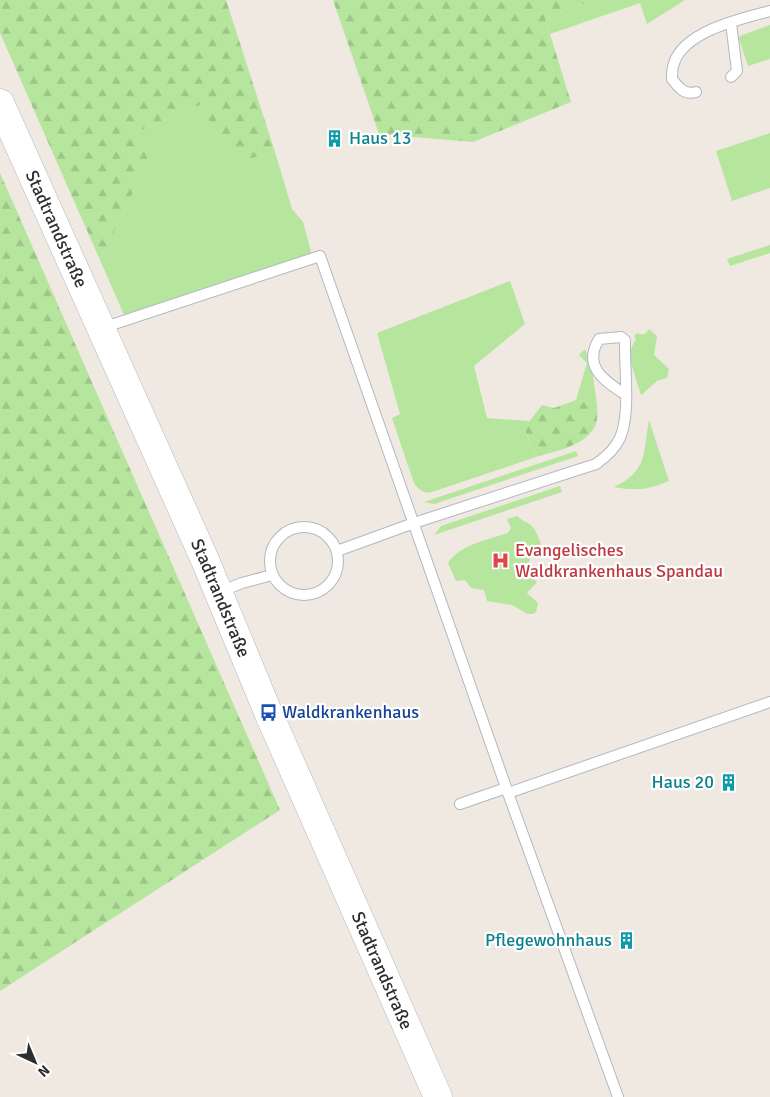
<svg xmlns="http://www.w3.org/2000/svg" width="770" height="1097" font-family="Signika,sans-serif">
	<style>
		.grass { fill: #b6e59e }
		.forest { fill: url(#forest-firs) }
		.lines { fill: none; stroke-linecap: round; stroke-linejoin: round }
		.lane-casing { stroke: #b4b7c1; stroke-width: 12 }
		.secondary-casing { stroke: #b4b7c1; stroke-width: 29 }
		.lane { stroke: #fff; stroke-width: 10 }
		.secondary { stroke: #fff; stroke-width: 28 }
		.labels { text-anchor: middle; stroke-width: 4.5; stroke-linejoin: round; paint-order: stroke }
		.culture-label { font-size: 18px; fill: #0d838f; stroke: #fff; text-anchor: end }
		.street-label { font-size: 18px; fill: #2e2e2e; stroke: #fff }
		.health-label { font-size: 18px; fill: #be3a42; stroke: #fff; text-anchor: start }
		.transit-label { font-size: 18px; fill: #164399; stroke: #fff; text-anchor: start }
	</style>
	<defs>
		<pattern id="forest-firs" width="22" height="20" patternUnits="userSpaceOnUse" patternTransform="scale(1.25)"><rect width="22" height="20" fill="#b6e59e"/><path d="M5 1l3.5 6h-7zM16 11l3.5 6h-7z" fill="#9dc588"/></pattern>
	</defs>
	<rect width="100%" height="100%" fill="#efe9e1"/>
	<g class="grass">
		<polygon points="593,0 685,0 647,24 640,3 550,34 545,18"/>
		<polygon points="770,25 770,59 748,66 739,39 740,36"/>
		<polygon points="207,102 248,159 275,152 292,209 303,222 312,255 125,317 100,260 149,160 135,133"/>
		<polygon points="770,133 770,188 732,201 716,151"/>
		<polygon points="770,245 770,253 730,266 727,259"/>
		<path d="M 510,281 L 525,324 L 474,366 L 487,418 L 529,421 L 524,429 L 536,457 L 432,492 C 424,494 419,490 414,483 L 392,418 L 400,414 L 377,333 Z"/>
		<path d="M 649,329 L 657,336 L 654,355 L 669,369 L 667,378 L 657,381 L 641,395 L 628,354 L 636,339 L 634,336 L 637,333 C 643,336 646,334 649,329 Z"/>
		<polygon points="585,349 592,369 597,405 576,400 587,363 579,355"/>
		<path d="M 649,420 L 669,481 C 647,490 637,491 614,487 C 648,471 643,453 649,420 Z"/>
		<polygon points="576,451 578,456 434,504 424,502"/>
		<polygon points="560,486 562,492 434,535 441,526"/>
		<path d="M 518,516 C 521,521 526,521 531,525 C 536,530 538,537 541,544 C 528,554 524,569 537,582 L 527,593 L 538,603 L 536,612 L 533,614 L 528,614 L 512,605 L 487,601 L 484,590 L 471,588 L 465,580 L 456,581 L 448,563 C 461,544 487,540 508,533 L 511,528 L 507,519 Z"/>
	</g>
	<g class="forest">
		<polygon points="0,0 226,0 275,152 248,159 210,128 207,102 135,133 149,160 100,260 0,33"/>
		<polygon points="333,0 593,0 545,18 571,102 473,142 379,134"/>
		<polygon points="0,173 280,810 0,991"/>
		<path d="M 576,400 L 597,405 C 597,411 598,419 596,424 C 587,446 556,451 536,457 L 524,428 L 542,405 L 554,408 Z"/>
	</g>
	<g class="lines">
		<defs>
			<g id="lane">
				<polyline points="731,77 737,71 731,23"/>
				<path d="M 696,92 C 684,95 679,88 672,79 C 672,74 672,68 674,63 C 685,31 740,19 770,11"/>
				<polyline points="102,328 320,256 508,793 770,702"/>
				<circle cx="304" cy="561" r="34"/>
				<path d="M 337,551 L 414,523 L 596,464 C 606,457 615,449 620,438 C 631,413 624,367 625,340 L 621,337 L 599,339 C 582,367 605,381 626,395"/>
				<polyline points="219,592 242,583 272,575"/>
				<polyline points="508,793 618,1097"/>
				<polyline points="460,804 506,788"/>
			</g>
			<g id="secondary">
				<path id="s1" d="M 0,103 L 205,560 L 268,712 L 438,1097"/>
			</g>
		</defs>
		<use href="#lane" class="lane-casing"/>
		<use href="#secondary" class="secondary-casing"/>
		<use href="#lane" class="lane"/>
		<use href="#secondary" class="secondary"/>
	</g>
	<defs>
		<symbol id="building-bare" viewBox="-9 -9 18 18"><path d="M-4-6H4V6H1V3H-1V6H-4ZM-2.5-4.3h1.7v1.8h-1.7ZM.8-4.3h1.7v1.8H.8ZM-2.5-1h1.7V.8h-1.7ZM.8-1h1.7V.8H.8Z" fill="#0f9aa8" stroke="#fff" stroke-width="2.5" paint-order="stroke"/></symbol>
		<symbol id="hospital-bare" viewBox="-9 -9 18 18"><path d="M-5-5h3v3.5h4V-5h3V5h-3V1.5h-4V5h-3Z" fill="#e0444e" stroke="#fff" stroke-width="2.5" paint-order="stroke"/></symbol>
		<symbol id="bus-bare" viewBox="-9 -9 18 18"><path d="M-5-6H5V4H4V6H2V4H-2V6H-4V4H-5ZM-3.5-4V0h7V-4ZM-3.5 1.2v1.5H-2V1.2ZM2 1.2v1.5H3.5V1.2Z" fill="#1a4fb4" stroke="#fff" stroke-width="2.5" paint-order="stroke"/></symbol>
	</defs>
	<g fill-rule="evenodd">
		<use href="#building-bare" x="322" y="126" width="25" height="25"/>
		<use href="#hospital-bare" x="488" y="548" width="25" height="25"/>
		<use href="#bus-bare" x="256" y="700" width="25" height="25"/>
		<use href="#building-bare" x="716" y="770" width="25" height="25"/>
		<use href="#building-bare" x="614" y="928" width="25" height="25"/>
	</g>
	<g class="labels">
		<g class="culture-label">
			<text x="349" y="144" text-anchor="start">Haus 13</text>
			<text x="714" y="788">Haus 20</text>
			<text x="612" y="946">Pflegewohnhaus</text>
		</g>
		<g class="street-label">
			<text dy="6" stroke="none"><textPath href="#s1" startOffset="138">Stadtrandstraße</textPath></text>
			<text dy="6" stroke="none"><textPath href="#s1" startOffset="542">Stadtrandstraße</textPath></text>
			<text dy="6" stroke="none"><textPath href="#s1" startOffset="948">Stadtrandstraße</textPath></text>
		</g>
		<g class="health-label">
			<text x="515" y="556">Evangelisches<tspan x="515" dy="21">Waldkrankenhaus Spandau</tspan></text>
		</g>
		<g class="transit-label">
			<text x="282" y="718">Waldkrankenhaus</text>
		</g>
	</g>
	<g transform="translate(35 1062) rotate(136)" stroke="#ffffff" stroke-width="4" paint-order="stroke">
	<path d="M0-4L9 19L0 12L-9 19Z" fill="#2e2e2e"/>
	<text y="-8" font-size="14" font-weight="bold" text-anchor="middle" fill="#2e2e2e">N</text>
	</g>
</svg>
